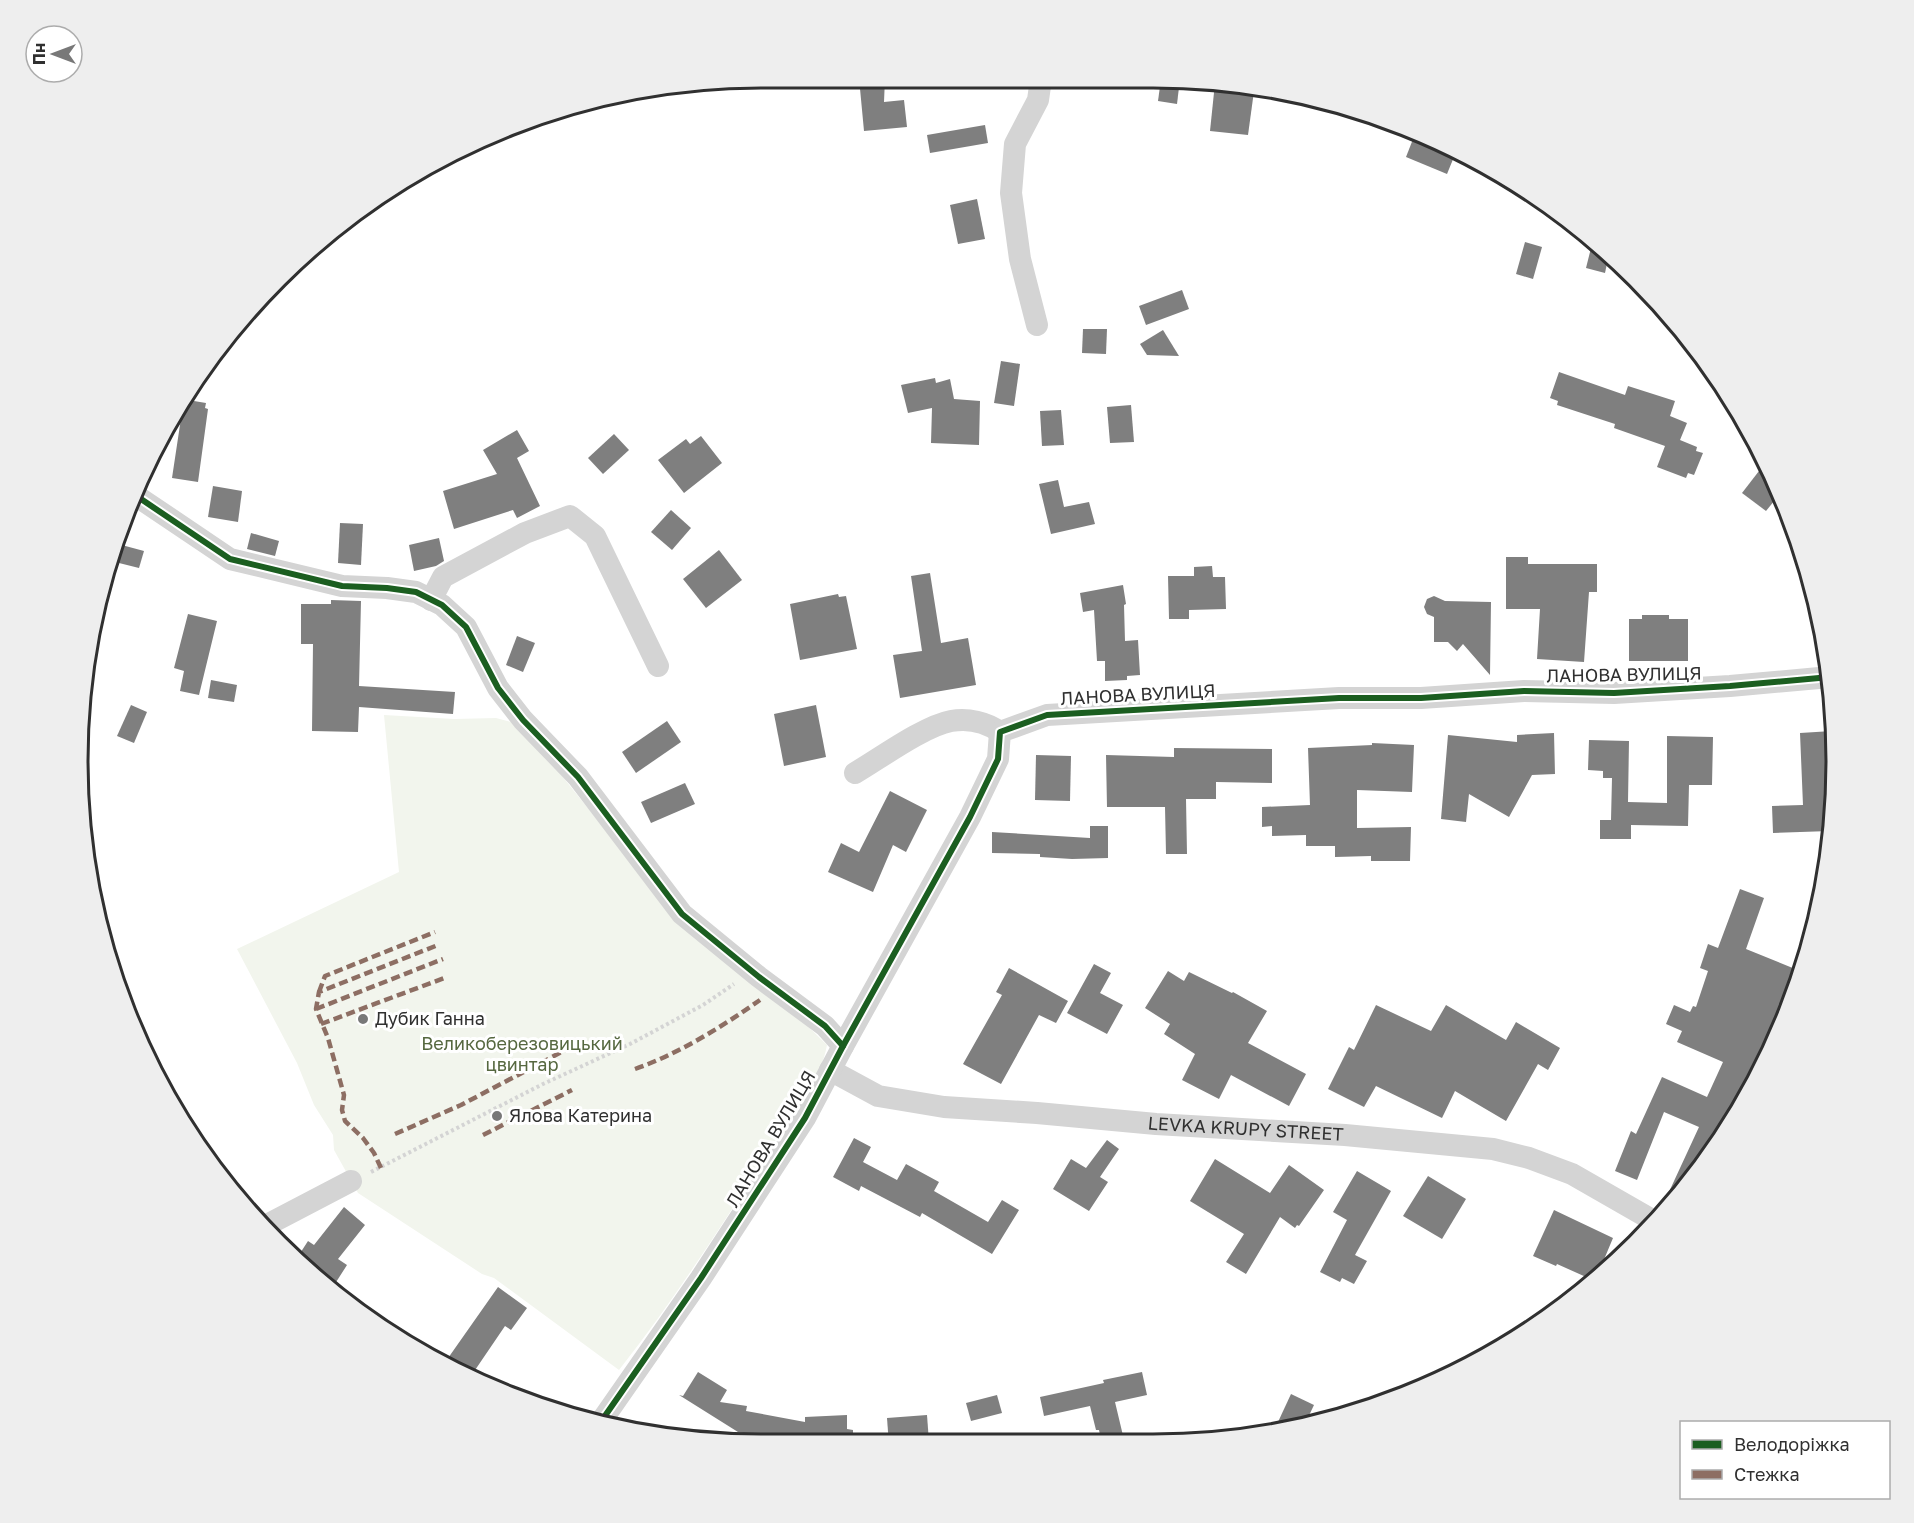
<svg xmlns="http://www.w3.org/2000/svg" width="1914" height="1523" font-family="'Golos Text',sans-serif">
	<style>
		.green { fill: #f2f5ed }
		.building { fill: #7f7f7f }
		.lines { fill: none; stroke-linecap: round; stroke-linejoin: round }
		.path { stroke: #d4d4d4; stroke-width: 4; stroke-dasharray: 3 3; stroke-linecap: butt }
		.minor { stroke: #d4d4d4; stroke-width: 22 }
		.quiet { stroke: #8d6e63; stroke-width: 4.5; stroke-dasharray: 9 4.5; stroke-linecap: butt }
		.cycleway-casing { stroke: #fff; stroke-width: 10 }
		.cycleway { stroke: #1b5e20; stroke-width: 6 }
		.poi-dot { fill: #787878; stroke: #fff; stroke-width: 2 }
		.labels { text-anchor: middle; stroke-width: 6; stroke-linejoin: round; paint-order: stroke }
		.street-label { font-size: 18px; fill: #303030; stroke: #fff }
		.poi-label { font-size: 18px; fill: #303030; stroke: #fff; text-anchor: start }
		.park-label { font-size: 18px; fill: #566840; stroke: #fff }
		.rim { fill: none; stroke: #303030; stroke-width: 3 }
	</style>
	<rect width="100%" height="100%" fill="#fff"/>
	<path class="green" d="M 384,715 L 454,719 L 496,718 L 515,723 L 545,755 L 599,822 L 827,1045 C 821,1080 791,1116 772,1146 C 724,1222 675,1299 619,1370 L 494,1278 L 482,1274 L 358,1193 L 334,1150 L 333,1135 L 314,1105 L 297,1063 L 237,949 L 399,872 Z"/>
	<g class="building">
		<polygon points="859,78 885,78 884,102 904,100 907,127 864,131"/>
		<polygon points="1161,79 1180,79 1177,104 1158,101"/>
		<polygon points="1215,83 1254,91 1248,135 1210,131"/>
		<polygon points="985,125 988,143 930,153 927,135"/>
		<polygon points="1415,134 1456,152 1447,174 1406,157"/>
		<polygon points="977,199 985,239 958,244 950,205"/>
		<polygon points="1593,240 1609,254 1605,273 1586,268"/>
		<polygon points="1525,242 1542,247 1533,279 1516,274"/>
		<polygon points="1182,290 1189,309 1146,325 1139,306"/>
		<polygon points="1083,329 1107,329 1106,354 1082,353"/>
		<polygon points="1163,330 1179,356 1147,355 1140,344"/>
		<polygon points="1001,361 1020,364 1014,406 994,403"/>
		<polygon points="1559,372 1625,395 1628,386 1675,401 1670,416 1687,423 1680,440 1697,447 1696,451 1703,453 1694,475 1688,473 1686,478 1657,467 1665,446 1614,428 1615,424 1557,405 1558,401 1550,398"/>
		<polygon points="935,378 936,383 950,379 954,399 980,401 979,445 931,443 932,408 908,413 901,385"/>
		<polygon points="188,400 206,403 205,408 208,409 198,482 172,478 183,405 187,406"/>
		<polygon points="1131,405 1134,442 1110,443 1107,407"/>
		<polygon points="1061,410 1064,445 1042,446 1040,411"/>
		<polygon points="517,430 529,451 517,458 540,506 517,518 513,510 454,529 443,491 497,474 483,450"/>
		<polygon points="614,434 629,450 603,474 588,458"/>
		<polygon points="701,436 722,463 684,493 658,460 686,439 690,444"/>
		<polygon points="1759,471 1773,482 1779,495 1766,511 1742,493"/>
		<polygon points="1058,480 1064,507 1089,502 1095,524 1051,534 1039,484"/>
		<polygon points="213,486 242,491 238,522 208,517"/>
		<polygon points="671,510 691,528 672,550 651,532"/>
		<polygon points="340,523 363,524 361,565 338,563"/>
		<polygon points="251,533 279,541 275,556 247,549"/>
		<polygon points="439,538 444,561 436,566 414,571 409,545"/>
		<polygon points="118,544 144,551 139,568 111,561"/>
		<polygon points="719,550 742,580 706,608 683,579"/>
		<polygon points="1506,557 1528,557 1528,564 1597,564 1597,592 1589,592 1584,662 1537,659 1540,609 1506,609"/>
		<polygon points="1212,566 1213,577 1225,577 1226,609 1189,610 1189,619 1169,619 1168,576 1194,576 1194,567"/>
		<polygon points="930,573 941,643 968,638 976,685 900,698 893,655 922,651 911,576"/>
		<polygon points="1123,585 1126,604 1124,605 1125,641 1138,640 1140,675 1127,676 1127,680 1105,681 1105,661 1097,661 1094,610 1083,612 1080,593"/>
		<polygon points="838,594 839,597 846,596 857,649 800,660 790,604"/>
		<polygon points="1434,596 1445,601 1491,602 1490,675 1463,644 1457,651 1448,642 1434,642 1434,617 1427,614 1424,607 1427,599"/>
		<polygon points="331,600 361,601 359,686 455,692 453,714 359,707 358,732 312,731 313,644 301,644 301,604 331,604"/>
		<polygon points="188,614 217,621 199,695 180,691 184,671 174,668"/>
		<polygon points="1642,615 1669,615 1669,619 1688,619 1688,661 1629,661 1629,619 1642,619"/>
		<polygon points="517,636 535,643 523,672 506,665"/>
		<polygon points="211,680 237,685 234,702 208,698"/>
		<polygon points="131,705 147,712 134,743 117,736"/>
		<polygon points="816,705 826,757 784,766 774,714"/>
		<polygon points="667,721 681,742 636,773 622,752"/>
		<polygon points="1832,731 1835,807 1830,831 1773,833 1772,806 1803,805 1800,733"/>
		<polygon points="1554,733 1555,774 1532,775 1509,817 1469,794 1466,822 1441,819 1448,735 1517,742 1517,735"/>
		<polygon points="1667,736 1713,737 1712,785 1689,785 1688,826 1631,825 1631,839 1600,839 1600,820 1611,820 1612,778 1603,778 1603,771 1588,770 1589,740 1629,741 1628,802 1667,803"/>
		<polygon points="1372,743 1414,745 1412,792 1357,790 1357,828 1411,827 1410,861 1371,861 1371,856 1335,857 1335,846 1306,846 1306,835 1272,836 1272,826 1262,827 1262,807 1310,805 1308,748 1372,745"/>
		<polygon points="1174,748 1272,749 1272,783 1216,782 1216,799 1186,799 1187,854 1166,854 1165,807 1107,807 1106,755 1174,757"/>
		<polygon points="1036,755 1071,756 1070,801 1035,800"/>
		<polygon points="685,783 695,804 651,823 641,802"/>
		<polygon points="890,791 927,810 906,852 893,845 873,892 828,872 841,843 859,852"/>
		<polygon points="1090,826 1108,826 1108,858 1072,859 1040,857 1040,854 992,853 992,832 1090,838"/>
		<polygon points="1740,889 1764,898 1746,949 1800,971 1765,1064 1695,1178 1665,1209 1662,1207 1699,1127 1664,1112 1637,1180 1615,1171 1631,1131 1636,1134 1662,1077 1707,1097 1723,1062 1677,1042 1682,1031 1666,1024 1674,1005 1690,1012 1693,1006 1696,1007 1708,971 1700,968 1708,944 1718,948"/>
		<polygon points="1094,964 1111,973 1100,993 1123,1005 1107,1034 1067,1013"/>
		<polygon points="1009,968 1068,1001 1056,1023 1039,1015 1001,1084 963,1064 1002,995 996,992"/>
		<polygon points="1168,971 1184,981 1189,972 1232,993 1233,992 1267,1011 1248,1043 1306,1074 1289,1106 1231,1075 1219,1099 1182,1080 1195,1054 1164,1034 1170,1024 1145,1008"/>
		<polygon points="1376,1005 1431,1031 1446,1005 1506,1040 1516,1022 1560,1048 1548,1070 1538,1064 1506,1121 1455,1091 1442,1118 1376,1086 1364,1107 1328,1089 1349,1047 1354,1050"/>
		<polygon points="854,1138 871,1147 863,1162 897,1180 906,1164 939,1182 934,1191 988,1222 1002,1200 1019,1210 992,1254 922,1213 920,1217 861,1186 859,1191 833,1177"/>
		<polygon points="1107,1140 1119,1149 1100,1177 1108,1182 1089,1211 1053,1189 1071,1159 1086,1168"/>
		<polygon points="1215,1159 1270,1193 1289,1165 1324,1190 1299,1226 1297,1225 1295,1228 1280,1217 1246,1274 1226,1262 1244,1234 1190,1201"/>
		<polygon points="1357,1171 1391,1191 1355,1255 1367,1261 1354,1284 1342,1278 1340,1282 1320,1272 1347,1220 1333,1212"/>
		<polygon points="1428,1176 1466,1199 1442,1239 1403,1216"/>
		<polygon points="344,1207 365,1225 338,1259 347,1265 331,1290 297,1258 308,1241 314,1245"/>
		<polygon points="1554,1210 1613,1238 1595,1281 1557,1264 1556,1266 1533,1256"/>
		<polygon points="498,1287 527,1308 511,1330 505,1326 471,1376 446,1361"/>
		<polygon points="698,1372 727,1390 720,1402 747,1406 746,1411 805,1422 805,1417 847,1415 847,1429 853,1430 853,1439 785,1441 738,1432 679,1395 683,1396"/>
		<polygon points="1142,1372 1147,1395 1115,1402 1125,1444 1102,1444 1099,1430 1096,1430 1090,1406 1044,1416 1040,1397 1104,1383 1103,1380"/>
		<polygon points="1291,1394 1314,1405 1304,1426 1292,1428 1278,1422"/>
		<polygon points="997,1395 1002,1413 971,1421 966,1403"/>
		<polygon points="927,1415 929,1442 889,1445 887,1418"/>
	</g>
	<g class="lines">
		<polyline class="path" points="371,1172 543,1084 630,1044 703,1005 734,984"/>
		<g class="minor">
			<polyline points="1037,325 1020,259 1011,193 1015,144 1038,100 1041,79"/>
			<polyline points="138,497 230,559 342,586 387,588 416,592 442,605 466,627 498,688 523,720 578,777 682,914 759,977 825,1026 843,1046"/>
			<polyline points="431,600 443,577 525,533 570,516 595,536 658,666"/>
			<path d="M 855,773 C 879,759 924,726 951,721 C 968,718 986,722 1000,732"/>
			<path id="s1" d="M 830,1070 L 878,1096 L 944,1107 L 1037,1113 L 1156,1124 L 1345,1135 L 1493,1149 L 1529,1158 L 1572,1174 L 1654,1221"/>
			<polyline points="263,1227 351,1181"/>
			<polyline points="600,1423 701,1278 805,1118 843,1046 970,817 998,759 1000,732 1047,715 1339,698 1421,698 1524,691 1614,693 1730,686 1830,677"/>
		</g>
		<g class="quiet">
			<polyline points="319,992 325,976 435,932"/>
			<polyline points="316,1009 443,959"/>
			<polyline points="321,1024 447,977"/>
			<path d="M 635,1069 C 680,1053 720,1028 760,1000"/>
			<polyline points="395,1134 461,1105 571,1047"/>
			<polyline points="483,1135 572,1090"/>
			<polyline points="381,1168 374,1153 363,1138 345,1121 342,1110 344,1095 328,1038 316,1009 319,992 438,945"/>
		</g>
		<defs>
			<g id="cycleway">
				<polyline points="138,497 230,559 342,586 387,588 416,592 442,605 466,627 498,688 523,720 578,777 682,914 759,977 825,1026 843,1046"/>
				<polyline points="600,1423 701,1278 805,1118 843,1046 970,817 998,759 1000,732 1047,715 1339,698 1421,698 1524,691 1614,693 1730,686 1830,677"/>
			</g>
		</defs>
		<use href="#cycleway" class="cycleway-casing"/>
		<use href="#cycleway" class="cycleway"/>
	</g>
	<g class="poi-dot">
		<circle cx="363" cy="1019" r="6"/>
		<circle cx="497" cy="1116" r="6"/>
	</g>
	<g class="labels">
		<g class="street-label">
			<text transform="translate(1624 675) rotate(-1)" y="6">ЛАНОВА ВУЛИЦЯ</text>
			<text transform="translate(1138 695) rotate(-3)" y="6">ЛАНОВА ВУЛИЦЯ</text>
			<text dy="6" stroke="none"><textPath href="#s1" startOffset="424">LEVKA KRUPY STREET</textPath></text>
			<text transform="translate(771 1139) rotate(-59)" y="6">ЛАНОВА ВУЛИЦЯ</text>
		</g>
		<g class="poi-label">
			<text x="375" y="1025">Дубик Ганна</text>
			<text x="509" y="1122">Ялова Катерина</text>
		</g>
		<g class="park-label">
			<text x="522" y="1050">Великоберезовицький<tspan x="522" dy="21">цвинтар</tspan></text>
		</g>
	</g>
	<path d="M0 0H1914V1523H0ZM761 88H1153A673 673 0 0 1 1826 761V761A673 673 0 0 1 1153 1434H761A673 673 0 0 1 88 761V761A673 673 0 0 1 761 88Z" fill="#eee" fill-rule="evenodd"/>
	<path class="rim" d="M761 88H1153A673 673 0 0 1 1826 761V761A673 673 0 0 1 1153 1434H761A673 673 0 0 1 88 761V761A673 673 0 0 1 761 88Z"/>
	<rect x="1680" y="1421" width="210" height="78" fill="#ffffff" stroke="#acacac" stroke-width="1.5"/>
	<rect x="1692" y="1440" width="30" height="9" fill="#1b5e20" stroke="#acacac" stroke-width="1.5"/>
	<text x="1734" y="1451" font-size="18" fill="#303030">Велодоріжка</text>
	<rect x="1692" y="1470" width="30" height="9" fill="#8d6e63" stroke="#acacac" stroke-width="1.5"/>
	<text x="1734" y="1481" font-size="18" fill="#303030">Стежка</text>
	<g transform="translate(54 54) rotate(270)"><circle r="28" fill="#ffffff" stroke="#acacac" stroke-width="1.5"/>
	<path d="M0-4.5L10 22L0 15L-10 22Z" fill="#787878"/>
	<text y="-9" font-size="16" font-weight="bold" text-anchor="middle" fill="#303030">Пн</text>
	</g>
</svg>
